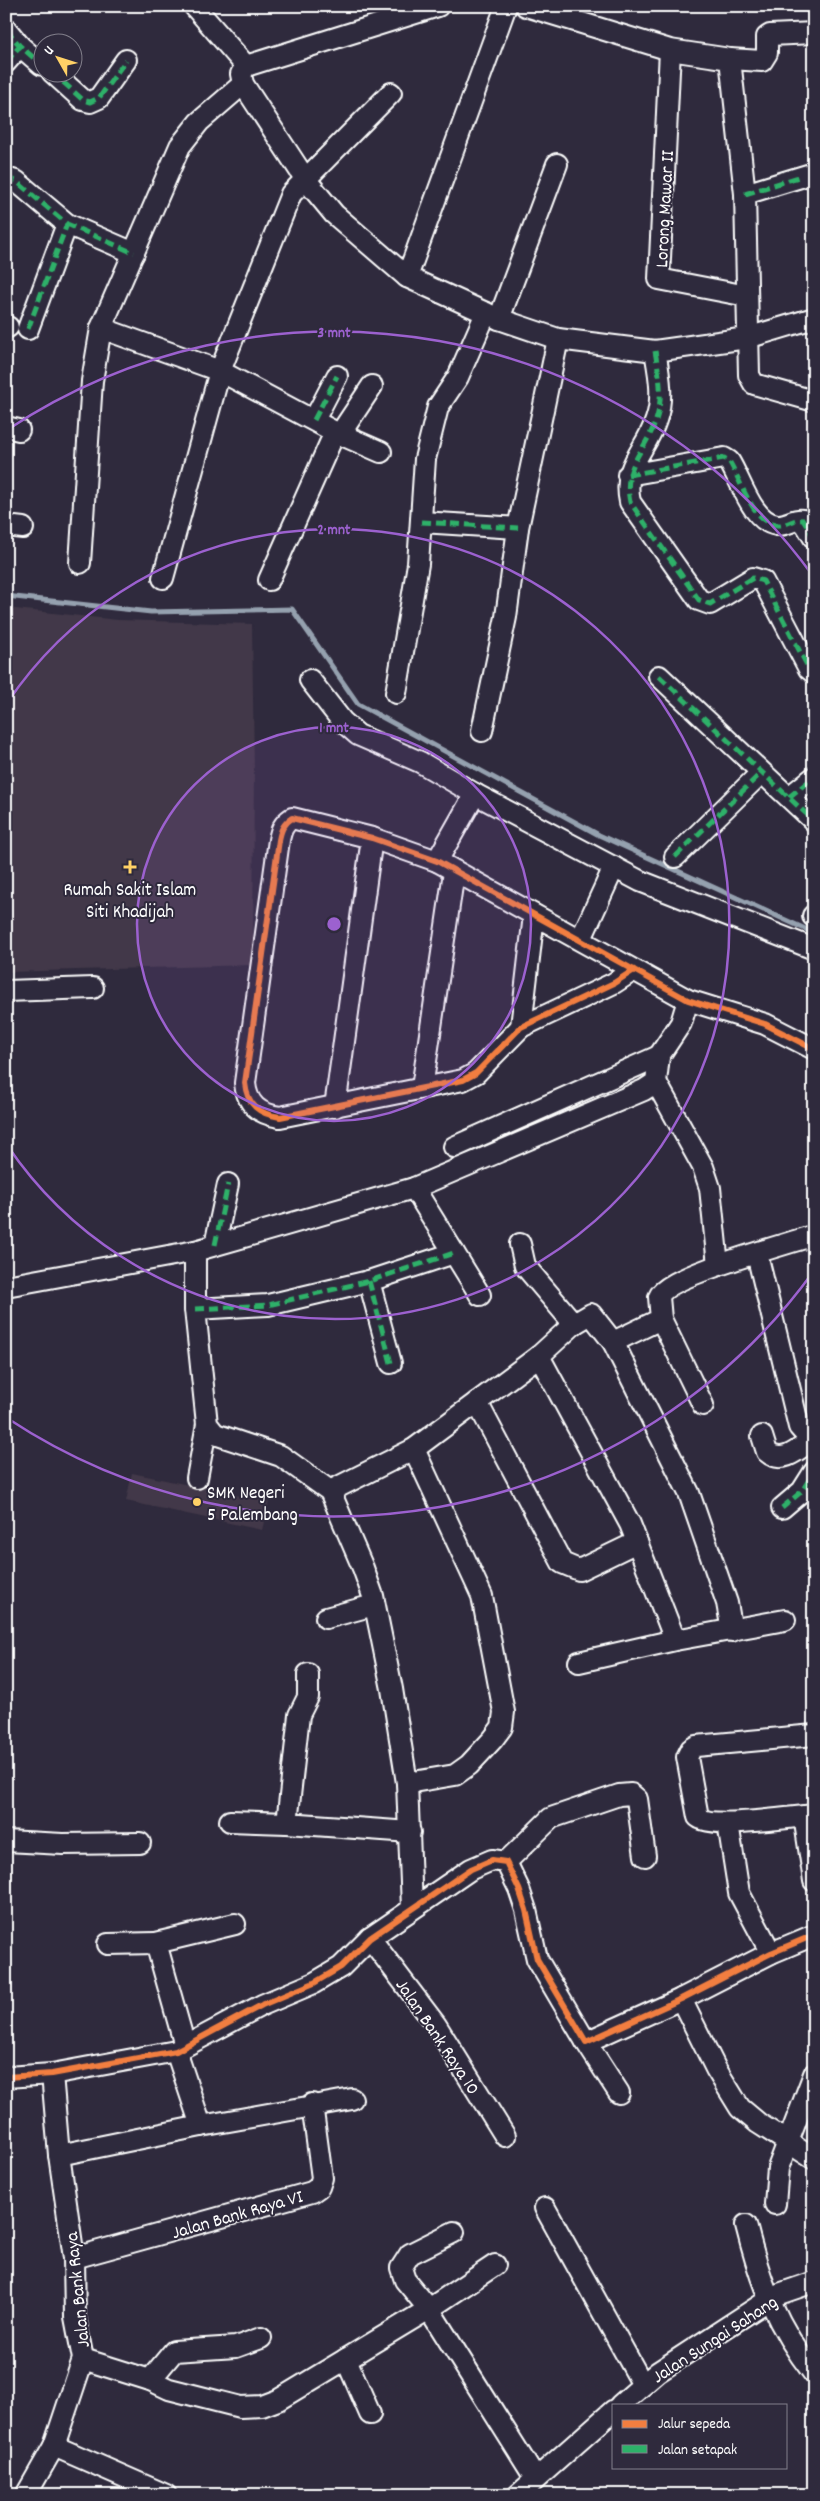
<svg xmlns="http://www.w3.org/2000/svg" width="820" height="2501" font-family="Dekko,sans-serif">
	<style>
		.built { fill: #423848 }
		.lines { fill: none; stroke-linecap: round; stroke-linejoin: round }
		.stream { stroke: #95a1af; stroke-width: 5 }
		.minor-casing { stroke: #fff; stroke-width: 24 }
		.minor { stroke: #2f2a3d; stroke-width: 20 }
		.quiet { stroke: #2db169; stroke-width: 5; stroke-dasharray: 10 5; stroke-linecap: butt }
		.cycleway-casing { stroke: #2f2a3d; stroke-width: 9 }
		.cycleway { stroke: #f27e40; stroke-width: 6 }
		.ring { fill: none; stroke: #9c61cf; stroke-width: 2.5 }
		.poi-dot { fill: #ffd166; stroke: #2f2a3d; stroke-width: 2 }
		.labels { text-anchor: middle; stroke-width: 4; stroke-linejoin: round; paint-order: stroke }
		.street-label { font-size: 19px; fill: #fff; stroke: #2f2a3d }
		.poi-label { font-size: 19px; fill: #fff; stroke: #2f2a3d }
		.centre { fill: #9c61cf; stroke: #2f2a3d; stroke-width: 2.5 }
		.ring-label { font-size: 15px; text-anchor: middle; font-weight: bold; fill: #9c61cf; stroke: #2f2a3d; stroke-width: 4; stroke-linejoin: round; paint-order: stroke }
	</style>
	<rect width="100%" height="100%" fill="#2f2a3d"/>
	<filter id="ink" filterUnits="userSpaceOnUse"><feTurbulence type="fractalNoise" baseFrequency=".02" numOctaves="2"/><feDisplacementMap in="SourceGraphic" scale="10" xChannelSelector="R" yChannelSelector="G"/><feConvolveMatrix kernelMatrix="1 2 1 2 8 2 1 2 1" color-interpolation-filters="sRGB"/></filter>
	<g filter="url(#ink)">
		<g class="built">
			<polygon points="6,608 118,620 252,624 254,769 253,965 6,972"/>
			<polygon points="132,1473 269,1502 262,1530 126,1501"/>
		</g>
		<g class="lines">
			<polyline class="stream" points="6,596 151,612 292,609 358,704 599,835 814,933"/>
			<defs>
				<g id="minor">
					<polyline points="194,6 246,66"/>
					<polyline points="438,6 246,66 241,74 243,84 306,180 334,214 407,277 499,319 558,339 655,351 747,338 814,318"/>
					<polyline points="526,6 670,50 730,59 745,194 749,375 754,384 814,401"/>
					<polyline points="6,29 20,46 42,65"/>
					<polyline points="670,50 659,279 747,296"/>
					<polyline points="730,59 762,61 767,53 767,37 770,35 814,33"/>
					<polyline points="6,62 20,46"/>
					<polyline points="52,72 83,100 90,102 99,98 126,60"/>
					<polyline points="6,178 16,181 67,224 134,253"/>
					<polyline points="745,194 814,173"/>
					<polyline points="407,277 506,6"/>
					<polyline points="499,319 557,164"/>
					<polyline points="6,327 8,327"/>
					<polyline points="101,328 220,371 335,432 269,580"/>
					<polyline points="28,329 67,224"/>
					<path d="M 655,351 C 659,374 664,397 656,420 C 646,451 622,465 630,502 L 699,600 L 710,604 L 753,578 L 763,581 L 809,669 L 814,673"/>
					<polyline points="314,420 337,376"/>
					<polyline points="6,427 19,430"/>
					<polyline points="335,432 381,452"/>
					<polyline points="340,434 372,386"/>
					<path d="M 628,475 L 724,458 L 729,461 C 741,480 752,522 777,525 C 787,526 794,518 803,520 L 814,538"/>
					<polyline points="421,522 518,528"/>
					<polyline points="6,526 23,528"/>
					<polyline points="80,563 92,381 101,328 180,146 199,122 243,84"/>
					<polyline points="163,578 220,371 291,194 391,93"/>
					<polyline points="659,676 814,821"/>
					<polyline points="310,680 342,721 358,735 420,762 475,794 640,881 814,949"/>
					<polyline points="396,693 418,564 425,459 438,407 458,377 486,313"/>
					<polyline points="482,731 506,617 518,528 558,339"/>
					<polyline points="789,797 814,777"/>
					<polyline points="675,857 761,773"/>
					<polyline points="437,861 475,794"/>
					<polyline points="813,916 814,915"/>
					<polyline points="581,939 614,867"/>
					<path d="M 634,970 L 614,983 L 521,1027 L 476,1073 L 463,1080 L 280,1117 C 259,1114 247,1105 245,1083 L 279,840 C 281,830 283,824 292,818 L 372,838 L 437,861 L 688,1000 L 765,1024 L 814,1049"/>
					<polyline points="6,991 93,988"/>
					<polyline points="521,1027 534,915"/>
					<polyline points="656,1082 703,1167 710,1188 718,1265"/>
					<polyline points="422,1088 454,872"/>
					<polyline points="335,1107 372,838"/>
					<polyline points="454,1147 659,1056"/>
					<polyline points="414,1188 480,1295"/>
					<polyline points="520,1244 525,1266 574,1324"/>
					<polyline points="215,1245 228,1184"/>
					<polyline points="195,1251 195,1309 207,1424 215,1434 281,1456 330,1491 363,1568 373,1596 392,1689 407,1783 412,1908"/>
					<polyline points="757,1254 799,1427 814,1444"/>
					<polyline points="369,1281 391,1363"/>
					<polyline points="6,1286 195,1251 414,1188 644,1090 656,1082 659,1056 681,1023 688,1000"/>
					<polyline points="195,1309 268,1305 369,1281 454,1253"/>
					<polyline points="661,1319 703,1405"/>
					<path d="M 613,1342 L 661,1319 L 659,1297 C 666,1276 788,1244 814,1235"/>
					<polyline points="539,1356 630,1524 675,1640"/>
					<polyline points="477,1402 562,1563 579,1570 637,1542"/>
					<path d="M 762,1436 L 767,1452 C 782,1465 798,1450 810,1441"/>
					<polyline points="197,1478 207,1424"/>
					<polyline points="330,1491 414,1449 539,1356 574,1324 591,1314 613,1342 689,1493 727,1603 732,1631"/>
					<polyline points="782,1508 802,1491 814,1472"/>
					<polyline points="326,1618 374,1605"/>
					<polyline points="579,1662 675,1640 785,1620"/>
					<polyline points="308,1674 308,1697 299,1715 287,1823 410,1832"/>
					<path d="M 814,1735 L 696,1746 L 691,1749 L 687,1757 L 698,1817 C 711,1829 793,1817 814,1815"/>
					<polyline points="407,1783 455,1775 469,1765 493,1739 502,1727 504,1712 482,1596 414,1449"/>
					<polyline points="804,1816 814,1881"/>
					<polyline points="230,1821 287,1823"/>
					<polyline points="728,1823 739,1893 771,1953"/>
					<polyline points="6,1841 63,1844 140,1843"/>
					<polyline points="506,1862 551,1818 619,1795 631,1794 637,1799 645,1856"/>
					<polyline points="370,1938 436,2025 505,2136"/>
					<polyline points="108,1944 156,1943"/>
					<polyline points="681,1999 716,2069 740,2108 758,2123 814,2159"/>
					<polyline points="586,2042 619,2093"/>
					<polyline points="185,2046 156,1943 235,1924"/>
					<polyline points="176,2051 201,2126"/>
					<polyline points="6,2077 52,2074 176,2051 262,2005 314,1983 341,1967 370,1938 471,1869 492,1860 506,1862 519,1889 526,1910 537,1959 586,2042 681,1999 771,1953 814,1935"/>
					<polyline points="59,2155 201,2126 352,2099"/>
					<polyline points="775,2204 778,2168 814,2074"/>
					<polyline points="545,2208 643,2385"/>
					<path d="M 746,2225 C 761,2285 776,2325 814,2374"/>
					<polyline points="454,2232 410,2254 401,2268 405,2280 429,2309 535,2478"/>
					<polyline points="74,2258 312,2192 319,2187 322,2178 312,2104"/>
					<polyline points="83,2359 150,2380 169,2389 240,2407 262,2406 278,2400 429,2309 495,2265"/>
					<polyline points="346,2359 370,2414"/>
					<polyline points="150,2380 174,2351 236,2347 261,2338"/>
					<polyline points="620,2405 658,2372 776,2295 814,2282"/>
					<polyline points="54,2446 166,2495"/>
					<polyline points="26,2495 54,2446 83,2359 75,2317 74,2258 59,2155 52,2074"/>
					<polyline points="518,2495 614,2410"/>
				</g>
			</defs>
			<use href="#minor" class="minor-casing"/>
			<use href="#minor" class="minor"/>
			<g class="quiet">
				<polyline points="6,29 20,46 42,65"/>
				<polyline points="6,62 20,46"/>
				<polyline points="52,72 83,100 90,102 99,98 126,60"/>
				<polyline points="6,178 16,181 67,224 134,253"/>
				<polyline points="745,194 799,177"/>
				<polyline points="28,329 67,224"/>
				<path d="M 655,351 C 659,374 664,397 656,420 C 646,451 622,465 630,502 L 699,600 L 710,604 L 753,578 L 763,581 L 809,669 L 814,673"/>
				<polyline points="314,420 337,376"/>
				<path d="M 628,475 L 724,458 L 729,461 C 741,480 752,522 777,525 C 787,526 794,518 803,520 L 814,538"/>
				<polyline points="421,522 518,528"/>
				<polyline points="659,676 814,821"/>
				<polyline points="789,797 814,777"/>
				<polyline points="675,857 761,773"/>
				<polyline points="813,916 814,915"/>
				<polyline points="215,1245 228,1184"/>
				<polyline points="369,1281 391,1363"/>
				<polyline points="195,1309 268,1305 369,1281 454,1253"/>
				<polyline points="782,1508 802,1491 814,1472"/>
			</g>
			<defs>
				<g id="cycleway">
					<path d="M 634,970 L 614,983 L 521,1027 L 476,1073 L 463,1080 L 280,1117 C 259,1114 247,1105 245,1083 L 279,840 C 281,830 283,824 292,818 L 372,838 L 437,861 L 688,1000 L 765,1024 L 814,1049"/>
					<polyline points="6,2077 52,2074 176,2051 262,2005 314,1983 341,1967 370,1938 471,1869 492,1860 506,1862 519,1889 526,1910 537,1959 586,2042 681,1999 771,1953 814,1935"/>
				</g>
			</defs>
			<use href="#cycleway" class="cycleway-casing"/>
			<use href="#cycleway" class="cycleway"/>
		</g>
	</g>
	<circle cx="334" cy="924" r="197" fill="#9c61cf" fill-opacity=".12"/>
	<g class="ring">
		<circle cx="334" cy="924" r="197"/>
		<path d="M7 703A395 395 0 1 1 7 1145"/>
		<path d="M813 1272A592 592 0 0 1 7 1418M7 430A592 592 0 0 1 813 576"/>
	</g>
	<g class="poi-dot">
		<path d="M127.5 859.5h5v5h5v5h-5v5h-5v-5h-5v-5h5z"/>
		<circle cx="197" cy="1502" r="5"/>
	</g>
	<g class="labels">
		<g class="street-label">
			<text transform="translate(663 209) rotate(-87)" y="7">Lorong Mawar II</text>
			<text transform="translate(439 2036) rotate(56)" y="7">Jalan Bank Raya 10</text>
			<text transform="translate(237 2213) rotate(-16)" y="7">Jalan Bank Raya VI</text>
			<text transform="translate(76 2290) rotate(-96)" y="7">Jalan Bank Raya</text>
			<text transform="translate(714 2338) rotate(-33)" y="7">Jalan Sungai Sahang</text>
		</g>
		<g class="poi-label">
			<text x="130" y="895">Rumah Sakit Islam<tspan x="130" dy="22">Siti Khadijah</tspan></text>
			<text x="207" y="1498" text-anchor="start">SMK Negeri<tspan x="207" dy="22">5 Palembang</tspan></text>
		</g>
	</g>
	<circle cx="334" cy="924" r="8" class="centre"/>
	<g class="ring-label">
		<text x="334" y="337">3 mnt</text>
		<text x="334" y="534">2 mnt</text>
		<text x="334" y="732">1 mnt</text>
	</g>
	<rect width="820" height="2501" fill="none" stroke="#2f2a3d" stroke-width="25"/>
	<rect x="12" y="12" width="795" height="2476" fill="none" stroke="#fff" stroke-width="2" filter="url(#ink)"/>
	<rect x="612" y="2404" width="175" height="65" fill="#2f2a3d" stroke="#827f8b"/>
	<rect x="622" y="2420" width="25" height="8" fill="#f27e40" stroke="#827f8b"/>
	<text x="658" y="2428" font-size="15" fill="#ffffff">Jalur sepeda</text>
	<rect x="622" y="2445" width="25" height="8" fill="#2db169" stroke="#827f8b"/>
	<text x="658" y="2454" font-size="15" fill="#ffffff">Jalan setapak</text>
	<g transform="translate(58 58) rotate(309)"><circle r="24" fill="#2f2a3d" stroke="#827f8b"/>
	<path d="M0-4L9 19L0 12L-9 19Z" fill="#ffd166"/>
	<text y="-8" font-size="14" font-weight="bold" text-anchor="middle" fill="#ffffff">U</text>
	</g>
</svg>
